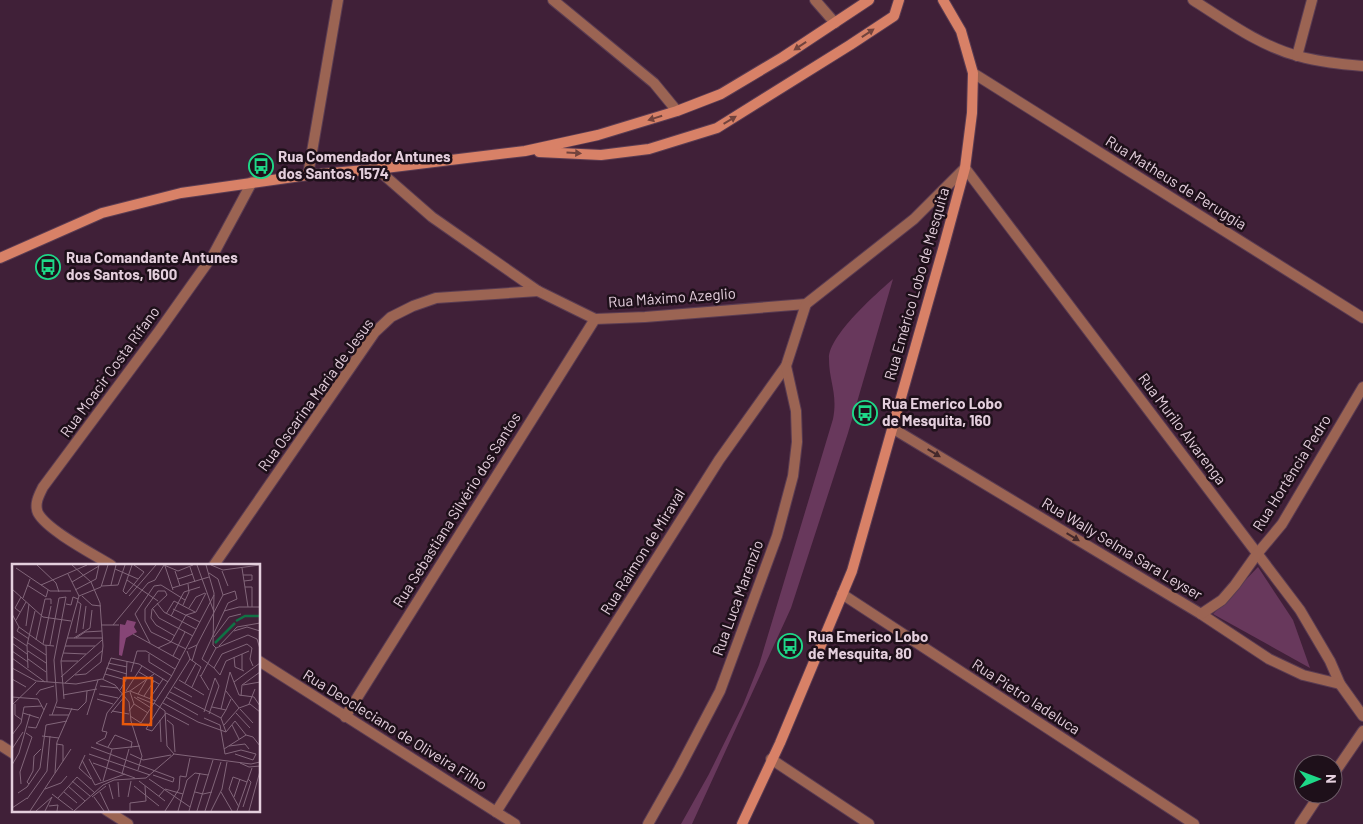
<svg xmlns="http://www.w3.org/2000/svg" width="1363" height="824" font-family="Barlow,sans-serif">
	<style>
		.green { fill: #68385c }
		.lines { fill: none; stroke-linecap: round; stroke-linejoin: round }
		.street-casing { stroke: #5a3c52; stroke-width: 12 }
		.secondary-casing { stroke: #5a3c52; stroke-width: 12 }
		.street { stroke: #9b6453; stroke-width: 10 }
		.secondary { stroke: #d88167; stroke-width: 10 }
		.oneway { fill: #72433d }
		.oneway2 { fill: #44292b }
		.labels { text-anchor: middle; stroke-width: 5; stroke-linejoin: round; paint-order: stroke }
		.poi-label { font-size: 15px; font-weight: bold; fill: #e4cfdd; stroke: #1e101a; text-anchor: start }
		.street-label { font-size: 15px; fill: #e4cfdd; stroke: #1e101a }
		.inset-river { fill: none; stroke: #107145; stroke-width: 2.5 }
		.inset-road { fill: none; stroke: #82667a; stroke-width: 1 }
		.view { fill: #e8590c; fill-opacity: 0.15; stroke: #e8590c; stroke-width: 2.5 }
		.inset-edge { fill: none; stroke: #e4cfdd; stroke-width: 2.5 }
	</style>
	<rect width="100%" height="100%" fill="#402038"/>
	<g class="green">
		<path d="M 893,279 L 848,433 L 791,608 L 692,824 L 681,824 L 709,774 L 743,705 L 759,665 L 833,419 C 838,393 829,382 829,359 C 828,336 876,294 893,279 Z"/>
		<polygon points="1258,567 1293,620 1310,668 1213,614"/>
	</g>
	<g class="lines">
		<defs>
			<g id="street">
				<polyline points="553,0 654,83 677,111"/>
				<polyline points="815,0 835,23"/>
				<path d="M 1193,0 C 1226,21 1260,46 1298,56 C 1319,62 1341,64 1363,66"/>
				<polyline points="1297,56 1312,0"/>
				<polyline points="973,73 1363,318"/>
				<polyline points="377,169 432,217 538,291 595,319 645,317 806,304 914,219 965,168 1300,610 1330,661 1340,684 1363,716"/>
				<polyline points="308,175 338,0"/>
				<polyline points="892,428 1201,614 1269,659 1303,675 1340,684"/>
				<path d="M 111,565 C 93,554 47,530 38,513 C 34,504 39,495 43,487 L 159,331 L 213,255 L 252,182"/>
				<polyline points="214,565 375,332 391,317 413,306 436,298 538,291"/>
				<polyline points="842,594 1194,824"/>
				<polyline points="1201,614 1222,600 1235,585 1257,554 1282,524 1363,387"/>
				<polyline points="259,661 515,824"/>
				<polyline points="345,717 595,319"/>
				<polyline points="0,745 14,754"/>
				<polyline points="771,759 869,824"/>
				<polyline points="1333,775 1363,731"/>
				<polyline points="106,810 128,824"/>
				<polyline points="496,812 719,460 786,366 806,304"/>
				<polyline points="648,824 678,771 720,691 777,536 793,476 797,442 796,411 786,366"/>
				<polyline points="1300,824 1320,794"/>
			</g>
			<g id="secondary">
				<polyline points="539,152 601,155 649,149 717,128 850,45 894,16 899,0"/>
				<polyline points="0,258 102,213 181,193 308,175 377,169 525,151 598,135 677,111 721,94 783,57 869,0"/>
				<polyline points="742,824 780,743 852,571 943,249 965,168 972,113 973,73 961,31 943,0"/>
			</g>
		</defs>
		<use href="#street" class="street-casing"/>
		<use href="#secondary" class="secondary-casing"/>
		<use href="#street" class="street"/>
		<use href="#secondary" class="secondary"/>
	</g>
	<defs><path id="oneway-solid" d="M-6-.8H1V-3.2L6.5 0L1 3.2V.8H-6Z" transform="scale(1.25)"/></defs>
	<g class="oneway">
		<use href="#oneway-solid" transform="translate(868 33) rotate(-34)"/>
		<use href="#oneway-solid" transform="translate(800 46) rotate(146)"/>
		<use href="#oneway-solid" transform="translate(655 118) rotate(163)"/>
		<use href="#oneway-solid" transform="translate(730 120) rotate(-31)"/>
		<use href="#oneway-solid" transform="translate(574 153) rotate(3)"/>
	</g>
	<g class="oneway2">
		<use href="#oneway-solid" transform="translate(934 453) rotate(31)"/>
		<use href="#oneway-solid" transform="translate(1073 537) rotate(31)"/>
	</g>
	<defs>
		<symbol id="bus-ring" viewBox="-11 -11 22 22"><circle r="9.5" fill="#1e101a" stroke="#1ed888" stroke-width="1.5"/><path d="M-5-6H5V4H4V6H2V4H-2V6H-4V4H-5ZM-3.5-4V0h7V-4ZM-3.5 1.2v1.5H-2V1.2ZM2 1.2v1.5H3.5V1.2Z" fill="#1ed888"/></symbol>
	</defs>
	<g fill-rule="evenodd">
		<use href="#bus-ring" x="247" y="152" width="28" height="28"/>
		<use href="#bus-ring" x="34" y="253" width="28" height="28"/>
		<use href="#bus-ring" x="851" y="399" width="28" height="28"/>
		<use href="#bus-ring" x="776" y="632" width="28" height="28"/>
	</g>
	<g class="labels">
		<g class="poi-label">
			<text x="278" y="162">Rua Comendador Antunes<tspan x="278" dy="17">dos Santos, 1574</tspan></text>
			<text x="66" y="263">Rua Comandante Antunes<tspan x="66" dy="17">dos Santos, 1600</tspan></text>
			<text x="882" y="409">Rua Emerico Lobo<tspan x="882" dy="17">de Mesquita, 160</tspan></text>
			<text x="808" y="642">Rua Emerico Lobo<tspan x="808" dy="17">de Mesquita, 80</tspan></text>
		</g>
		<g class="street-label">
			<text transform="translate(1176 183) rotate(32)" y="5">Rua Matheus de Peruggia</text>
			<text transform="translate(917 284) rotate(-74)" y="5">Rua Emérico Lobo de Mesquita</text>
			<text transform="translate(672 298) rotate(-4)" y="5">Rua Máximo Azeglio</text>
			<text transform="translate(110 372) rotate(-54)" y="5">Rua Moacir Costa Rifano</text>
			<text transform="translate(316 395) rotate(-54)" y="5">Rua Oscarina Maria de Jesus</text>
			<text transform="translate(1182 429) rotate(53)" y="5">Rua Murilo Alvarenga</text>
			<text transform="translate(1292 473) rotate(-58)" y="5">Rua Hortência Pedro</text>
			<text transform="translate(457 510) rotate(-58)" y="5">Rua Sebastiana Silvério dos Santos</text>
			<text transform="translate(1122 549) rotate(31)" y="5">Rua Wally Selma Sara Leyser</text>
			<text transform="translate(643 552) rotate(-58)" y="5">Rua Raimon de Miraval</text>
			<text transform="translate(738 598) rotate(-70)" y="5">Rua Luca Marenzio</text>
			<text transform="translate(1026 697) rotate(33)" y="5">Rua Pietro Iadeluca</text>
			<text transform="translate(395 730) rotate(32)" y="5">Rua Deocleciano de Oliveira Filho</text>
		</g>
	</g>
	<g transform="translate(12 564)">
		<rect width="248" height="248" fill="#402038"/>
		<path d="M 115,56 L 124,58 L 122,63 L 125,68 L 114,74 L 110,92 L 107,91 L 108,60 L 113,61 Z" fill="#864576"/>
		<path class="inset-river" d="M 224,57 L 233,52 L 248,52M 203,79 L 223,59"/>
		<path class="inset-road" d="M 25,1 L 44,19 L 47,28M 60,1 L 79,18 L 88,39 L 91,82 L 89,98 L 74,110 L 63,111M 120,1 L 111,27 L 114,30 L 132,8 L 122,1M 152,1 L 166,7 L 181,1M 185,1 L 202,48M 194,1 L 202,29 L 201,81 L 204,84 L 236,71 L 245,75 L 248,85M 199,1 L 211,6 L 248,1M 153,2 L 161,26M 178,3 L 183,18M 4,4 L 38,27 L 59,27M 230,4 L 236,43M 103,5 L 126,15M 163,7 L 168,22M 210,7 L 216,22M 197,9 L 206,15 L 211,31M 56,10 L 67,32M 231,11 L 240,11 L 240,16 L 232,17M 166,15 L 181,10M 115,16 L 146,37M 60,18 L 87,2M 15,21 L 34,33 L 36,26M 29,21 L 75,1M 99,21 L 104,1M 106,21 L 113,1M 90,22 L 106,21M 233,23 L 240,23 L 240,43M 160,24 L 197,13M 0,25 L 31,53 L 59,57M 63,26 L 84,15 L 87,1M 67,32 L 89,23 L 96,1M 70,32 L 80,41 L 89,42M 117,32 L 144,1M 11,34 L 18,15M 145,39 L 152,48 L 184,65M 54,40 L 59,41 L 61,33 L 66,35M 171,41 L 177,28 L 176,20M 177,44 L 184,33 L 193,29M 141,45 L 147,54 L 181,72M 161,45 L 188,58M 212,47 L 227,43 L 248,43M 8,48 L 3,44 L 9,33M 0,50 L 7,63 L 32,81 L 42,82M 154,50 L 162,37 L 183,48M 159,52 L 172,28 L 188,23M 4,56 L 14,38M 89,61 L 107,61M 101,61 L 136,19 L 143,16 L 152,1M 14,62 L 17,40M 7,63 L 5,67 L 17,75M 71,65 L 74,42M 222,67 L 235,63 L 248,67M 64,69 L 69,40 L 65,37M 121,70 L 168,96M 0,72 L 15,82M 163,72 L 144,61 L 139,54 L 140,45 L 155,31 L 153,27 L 146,27 L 133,45 L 133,57 L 139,68 L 174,85M 202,73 L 217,53 L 229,50M 55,74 L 90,74M 62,74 L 78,64 L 80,46M 64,74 L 73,68 L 90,67M 24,76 L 33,35 L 39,35 L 39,40M 0,79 L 15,90M 16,79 L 34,91M 138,79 L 123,50 L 142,22 L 149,21 L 173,36M 31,80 L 39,42M 34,81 L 35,118M 38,81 L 47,34 L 54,33 L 42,96 L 45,137 L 40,151M 53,82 L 83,82M 207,82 L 225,63 L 248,59M 146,84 L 159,78 L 174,51 L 184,48 L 194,29M 176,85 L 185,81 L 211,31 L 223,27 L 225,35 L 216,39 L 190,95 L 202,104 L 210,90 L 235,80 L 240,84 L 238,95 L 241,102M 0,87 L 16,98M 16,87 L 34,99M 175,87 L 178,95 L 189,103 L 180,123M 51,89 L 74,90M 137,90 L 137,98 L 160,112M 161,92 L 173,68M 222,93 L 223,103 L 232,107M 0,94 L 33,118M 16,95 L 34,108M 49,97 L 66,97M 180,97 L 185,81M 96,99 L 115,103M 0,104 L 24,117 L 64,120 L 90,115 L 103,121 L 117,138 L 119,157 L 130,192 L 126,206M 16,104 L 15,81 L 23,47M 94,104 L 115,110M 202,104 L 208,111 L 214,97 L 237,87M 230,106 L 230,90M 119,108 L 125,87 L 134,87 L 163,105M 127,108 L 147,120M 93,110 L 114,116M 188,111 L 197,126M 189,112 L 204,84M 49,113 L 90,76M 0,115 L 14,123M 91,115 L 99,94 L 127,100 L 156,118M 167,116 L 192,131M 222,118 L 248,99M 53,119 L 91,86M 173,119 L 184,99M 231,121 L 248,118M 88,122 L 106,124M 162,123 L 180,133M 108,126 L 114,116 L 115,97M 114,127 L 130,102M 118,127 L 142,110M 214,127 L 227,144 L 238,140 L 248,148M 158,128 L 209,154M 111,129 L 118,127 L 144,137M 87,130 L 106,134M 126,130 L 135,115M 24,131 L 28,126 L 42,122M 51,131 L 85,125M 132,132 L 142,117M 229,132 L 230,121 L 248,108M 0,133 L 26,135 L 32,146M 122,133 L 139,144M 125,133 L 142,140M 154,133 L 186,151M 138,134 L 151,115M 52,135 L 49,97 L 67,32M 85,135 L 101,140M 142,139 L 153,147 L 155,182 L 162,190M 151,139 L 186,158 L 214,168M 3,140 L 3,151 L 10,156M 122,140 L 136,149M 237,140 L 243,125M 0,141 L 24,118M 44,143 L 66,146 L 74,138 L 75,127M 200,143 L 214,146 L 219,135M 209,145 L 218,108 L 227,131 L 242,133 L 248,142M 228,145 L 241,159M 214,146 L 209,154 L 214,168M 100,147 L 117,150M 117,147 L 122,140 L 118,128M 192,148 L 203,114 L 207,122 L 197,150M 11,149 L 27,154M 99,149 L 113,132M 224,149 L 238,164M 37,151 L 57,151M 75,151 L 86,116M 118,152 L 129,159 L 159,113 L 202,31M 192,154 L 208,161 L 213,190 L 229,186 L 244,190 L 241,196 L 223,190M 148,156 L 149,178M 155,156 L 161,161 L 163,188M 177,161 L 154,149 L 140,167 L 134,165 L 178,95M 212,161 L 227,144M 220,161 L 227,175M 16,163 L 24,164 L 35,139M 90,167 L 95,149 L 111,129M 214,168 L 223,157 L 234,171M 0,171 L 9,159 L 12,143 L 30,142M 234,171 L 241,173 L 248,182M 30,172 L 47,174M 84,179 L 100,185 L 128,182M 84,179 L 93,174 L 95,168 L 90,167M 44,180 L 51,181 L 51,197M 217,182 L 233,180 L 237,185M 79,183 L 162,214M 96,183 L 103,171 L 120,178 L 119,184M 0,185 L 11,168M 212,185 L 234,171M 77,190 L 138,211M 118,190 L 131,196 L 159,191M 73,191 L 67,204 L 79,215M 77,195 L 89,217M 70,196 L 83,221 L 113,210M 81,199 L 123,214M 228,199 L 237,203 L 248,202M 0,201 L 7,189 L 18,150M 43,209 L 45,178 L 60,144M 110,210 L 117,185M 141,211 L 161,218 L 162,214M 174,213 L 178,194M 137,215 L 178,243M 60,217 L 78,232M 91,217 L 100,185M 127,217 L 153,237M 106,218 L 107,233M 9,220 L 8,208 L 20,173 L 14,169M 17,220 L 15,218 L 21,207 L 22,192 L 29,185M 97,220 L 101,235M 56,222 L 73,237M 122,222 L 147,242M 33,225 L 49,219 L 55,212M 52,228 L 65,239M 88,228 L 97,247M 183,228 L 191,230 L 200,228M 209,228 L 220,247M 6,229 L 15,223 L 28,204 L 34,161 L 55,157M 40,230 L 61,246M 147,232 L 153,225 L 171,230M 80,233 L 94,222M 82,233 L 92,247M 116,233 L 119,217M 222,233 L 228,215M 46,234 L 65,213 L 83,229M 15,235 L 35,207 L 38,172M 37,242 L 46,241 L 45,247M 227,243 L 217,225 L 221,213 L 235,218M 231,243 L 239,218 L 236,215M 0,244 L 15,234M 18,247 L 59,185M 24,247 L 40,233 L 33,247M 62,247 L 91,221 L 102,216 L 134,214 L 162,190 L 239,200 L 248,198M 118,247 L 118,239 L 134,237 L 133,222M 153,247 L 167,225 L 168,212 L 174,213M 166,247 L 175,216 L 183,209 L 196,211M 177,247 L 188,209M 185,247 L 201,196M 193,247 L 209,198M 199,247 L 210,225 L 215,198M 225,247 L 240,204M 237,247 L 248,207"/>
		<path class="view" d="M 112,114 L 140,114 L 139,161 L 111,160 Z"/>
		<rect width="248" height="248" class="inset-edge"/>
	</g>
	<g transform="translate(1318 779) rotate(89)"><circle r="24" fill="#1e101a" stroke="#6d5c68"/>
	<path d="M0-4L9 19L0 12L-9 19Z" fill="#1ed888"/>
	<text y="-8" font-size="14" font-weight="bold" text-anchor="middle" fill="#e4cfdd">N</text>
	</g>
</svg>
